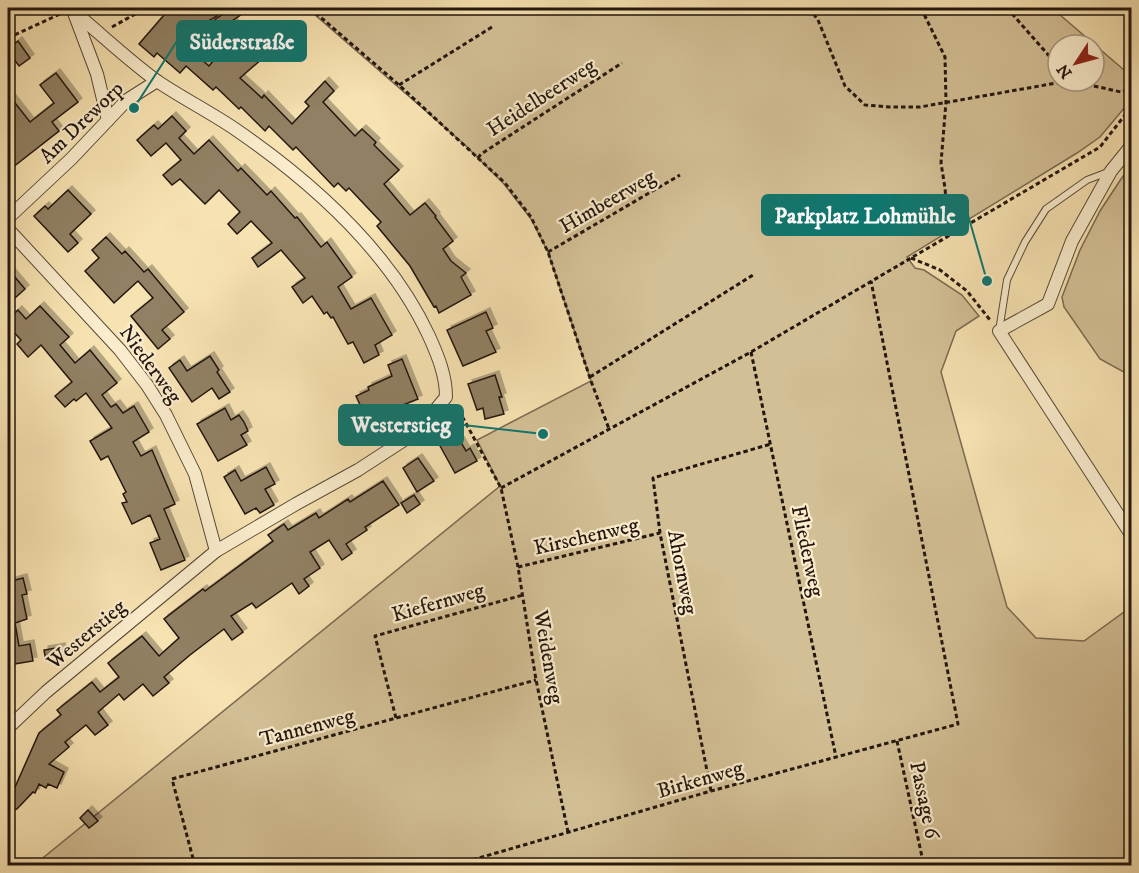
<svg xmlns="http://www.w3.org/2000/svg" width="1139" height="873" font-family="'IM FELL DW Pica',serif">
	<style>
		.green { fill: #d3bf95; stroke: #7a6a52; stroke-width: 1.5; fill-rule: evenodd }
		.building { fill: #918063; stroke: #22160e; stroke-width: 1.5; filter: url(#shadow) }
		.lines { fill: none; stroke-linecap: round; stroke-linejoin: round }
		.lane-casing { stroke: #574937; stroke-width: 8 }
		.street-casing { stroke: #574937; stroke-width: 14 }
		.path { stroke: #22160e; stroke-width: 3; stroke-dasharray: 4.5 3; stroke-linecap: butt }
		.lane { stroke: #faeccc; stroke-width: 6 }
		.street { stroke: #faeccc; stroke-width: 12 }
		.labels { text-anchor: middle; stroke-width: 4.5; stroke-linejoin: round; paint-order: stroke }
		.street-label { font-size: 21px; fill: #22160e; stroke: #faeccc }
		.leader { fill: none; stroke: #0f766e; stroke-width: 2 }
		.callout-dot { fill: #0f766e; stroke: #faeccc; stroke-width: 2 }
		.callout { fill: #0f766e; stroke: #0f766e; stroke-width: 2 }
		.callout-label { font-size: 22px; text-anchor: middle; font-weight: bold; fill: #fff }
	</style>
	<defs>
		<filter id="shadow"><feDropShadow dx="4" dy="-4" stdDeviation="0" flood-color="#0004"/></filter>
	</defs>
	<rect width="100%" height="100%" fill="#f7e2b1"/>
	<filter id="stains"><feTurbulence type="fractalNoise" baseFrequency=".00333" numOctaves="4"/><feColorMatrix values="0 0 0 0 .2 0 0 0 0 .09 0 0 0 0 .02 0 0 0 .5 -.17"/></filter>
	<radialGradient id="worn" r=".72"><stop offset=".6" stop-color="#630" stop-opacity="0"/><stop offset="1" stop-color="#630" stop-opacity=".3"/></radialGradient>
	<g class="green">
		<path d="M 307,8 L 1052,8 L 1131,76 L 1131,100 L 1100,137 L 1077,153 L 907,257 L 915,268 L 924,270 L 962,295 L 979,316 L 956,331 L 941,372 L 1007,607 L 1036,638 L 1084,641 L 1131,607 L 1131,865 L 33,866 L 500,486 L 477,440 L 591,381 L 548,252 L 531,219 L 504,184 L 465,145 ZM 1058,45 L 1094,45 L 1094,81 L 1058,81 Z"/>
		<polygon points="1131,166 1131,376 1100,359 1064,307 1062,297 1080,250 1100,211 1121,179"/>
	</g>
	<g class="building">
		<polygon points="170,8 211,8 217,16 178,39 209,66 226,46 210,23 232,8 251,8 232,21 263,58 240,78 262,98 264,95 292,124 309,106 305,102 325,81 334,91 323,102 355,136 362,129 376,142 374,145 399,170 384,184 410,215 425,203 436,216 435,217 453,241 443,249 451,261 466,273 461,277 471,295 439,313 436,306 434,307 410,266 377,226 381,222 349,188 346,191 338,183 334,187 296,147 293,150 269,126 265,131 241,107 239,109 216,87 213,90 186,66 180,73 157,53 154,57 139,44"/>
		<polygon points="18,41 30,58 19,66 8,51 8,49"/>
		<polygon points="56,73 78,102 52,122 59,131 8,171 8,94 30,122 54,103 40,85"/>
		<polygon points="172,116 186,131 179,138 194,154 209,140 238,171 241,168 267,195 271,191 295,218 297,217 321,247 327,242 352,277 338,287 351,309 371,298 392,335 375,345 379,355 364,363 353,342 348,344 333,317 331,318 327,312 324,314 312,296 303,303 292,287 305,278 281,250 258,267 252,258 272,243 251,221 237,234 228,224 240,212 219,190 205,204 180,179 172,185 163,175 181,160 166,143 151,156 137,140 154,125 158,129"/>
		<polygon points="68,190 91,214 70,234 78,243 68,252 34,216 45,206 48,209"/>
		<polygon points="106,237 122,254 125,251 144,272 148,269 184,312 162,330 170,339 158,349 131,316 153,298 138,281 114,303 85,271 99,258 92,250"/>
		<polygon points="8,269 25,289 15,298 8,290"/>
		<polygon points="40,306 69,337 60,345 75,363 90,350 117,383 102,395 111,407 116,404 123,413 134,406 149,432 133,442 141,456 152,450 175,504 164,509 185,560 161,570 150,543 160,539 150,515 132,524 122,503 127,502 123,494 126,492 108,456 101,460 90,441 112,428 86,393 76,401 74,399 65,407 55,396 72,382 41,345 28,357 17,344 21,340 8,326 8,319 18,310 26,319"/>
		<polygon points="486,312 493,328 486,331 496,352 463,366 447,330"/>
		<polygon points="210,356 219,370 217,372 230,392 219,399 212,388 192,402 169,368 180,360 187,371"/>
		<polygon points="402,359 418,399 398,407 402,415 392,420 397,431 385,436 372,405 362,409 356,396 369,390 368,387 392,376 388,365"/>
		<polygon points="495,375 502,397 499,397 504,414 485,419 483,408 477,410 468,384"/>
		<polygon points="225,408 231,420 239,415 244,422 248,431 241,435 247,445 218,461 197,424"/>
		<polygon points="456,434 466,451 470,448 477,461 455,473 439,444"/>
		<polygon points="418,458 434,481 417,492 403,468"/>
		<polygon points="266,467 275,484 265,489 274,505 260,513 256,508 245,514 224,477 235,470 241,481"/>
		<polygon points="383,481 399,505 365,527 367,530 346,544 352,553 342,560 329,540 310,552 320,568 304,579 309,586 299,594 292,583 256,608 252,603 231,616 243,632 232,640 224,629 190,655 164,677 169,683 153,696 143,684 124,700 119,694 98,712 108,725 95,735 86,725 65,742 69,747 49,764 64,772 57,788 48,784 46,788 39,784 35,793 33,792 17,809 8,813 8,803 39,733 61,715 57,710 92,682 100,692 119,677 108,663 142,636 159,656 179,638 164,619 203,589 205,591 273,541 268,535 284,524 288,530 316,513 319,518 348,499 350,502"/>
		<polygon points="414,495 420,504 407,513 401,503"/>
		<polygon points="23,578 27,594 22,595 27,619 15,623 19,646 30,644 33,661 8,665 8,582"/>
		<polygon points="61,647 63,659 46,661 44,650"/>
		<polygon points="88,810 98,821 89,828 80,818"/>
	</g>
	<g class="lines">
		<defs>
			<polyline id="lane" points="999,331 1007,280 1025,242 1046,209 1087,180 1108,172"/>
			<g id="street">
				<polyline points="74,13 97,74 108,120"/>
				<polyline points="1132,145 1111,171 1072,241 1048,304 999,331 1132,536"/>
				<polyline points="8,218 71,159 127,100 157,81"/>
				<polyline points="8,229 120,350 147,385 166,415 195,474 216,551"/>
				<path d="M 8,728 L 46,692 L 216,551 L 296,504 L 358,470 L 418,431 L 446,397 C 446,375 438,356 429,336 C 389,250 312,182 235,129 C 210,112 182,98 157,81 C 128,60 101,34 73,11"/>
			</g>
		</defs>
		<use href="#lane" class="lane-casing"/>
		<use href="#street" class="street-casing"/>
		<g class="path">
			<polyline points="310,8 399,85 505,183 531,217 548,252 591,381 609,429"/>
			<polyline points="809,8 818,20 845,86 865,105 890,107 920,107 1068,81"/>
			<polyline points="921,8 945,57 946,102 941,163 945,188 949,236"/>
			<polyline points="1007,8 1058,66"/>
			<polyline points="112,27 146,8"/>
			<polyline points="8,38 60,14"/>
			<polyline points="1072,81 1121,92 1132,88"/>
			<polyline points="399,85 492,27"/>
			<polyline points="478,158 481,154 622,63"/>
			<polyline points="548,252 680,175"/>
			<polyline points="911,258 940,270 967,291 990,320"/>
			<polyline points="751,352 836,757"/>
			<polyline points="590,377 753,275"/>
			<polyline points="453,405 462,416 501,488 518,567 536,680 568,832"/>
			<polyline points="501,488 751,352 1100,147 1132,106"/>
			<polyline points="518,567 660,533"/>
			<polyline points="396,718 375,636 523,595"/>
			<polyline points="897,741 924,866"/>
			<polyline points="711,791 660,533 653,478 771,444"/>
			<polyline points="182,866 194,862"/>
			<polyline points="195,866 172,779 536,680"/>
			<polyline points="451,866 711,791 958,724 871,281"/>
		</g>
		<use href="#lane" class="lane"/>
		<use href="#street" class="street"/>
	</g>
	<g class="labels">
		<g class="street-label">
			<text transform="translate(541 97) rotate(-33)" y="7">Heidelbeerweg</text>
			<text transform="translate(81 122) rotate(-44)" y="7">Am Dreworp</text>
			<text transform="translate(607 201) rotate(-30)" y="7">Himbeerweg</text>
			<text transform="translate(151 364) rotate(54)" y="7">Niederweg</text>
			<text transform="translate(586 536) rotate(-13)" y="7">Kirschenweg</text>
			<text transform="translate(808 551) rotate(78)" y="7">Fliederweg</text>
			<text transform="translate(683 572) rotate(79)" y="7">Ahornweg</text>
			<text transform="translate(438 602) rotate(-16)" y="7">Kiefernweg</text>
			<text transform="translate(86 634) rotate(-40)" y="7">Westerstieg</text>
			<text transform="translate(549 657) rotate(80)" y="7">Weidenweg</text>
			<text transform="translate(307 727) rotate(-15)" y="7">Tannenweg</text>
			<text transform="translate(700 779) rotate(-16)" y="7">Birkenweg</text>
			<text transform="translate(925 800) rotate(78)" y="7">Passage 6</text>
		</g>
	</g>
	<path class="leader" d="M134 108L177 41M987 281L968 215M543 434L463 425"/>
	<g class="callout-dot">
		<circle cx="134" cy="108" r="6"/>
		<circle cx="987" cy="281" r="6"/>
		<circle cx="543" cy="434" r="6"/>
	</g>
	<g class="callout">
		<rect x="177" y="21" width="129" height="40" rx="6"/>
		<rect x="762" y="195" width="206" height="40" rx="6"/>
		<rect x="339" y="405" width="124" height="40" rx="6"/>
	</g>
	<g class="callout-label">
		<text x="242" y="49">Süderstraße</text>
		<text x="865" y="223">Parkplatz Lohmühle</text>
		<text x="401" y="432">Westerstieg</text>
	</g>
	<rect width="1139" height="873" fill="none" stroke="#f7e2b1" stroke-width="30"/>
	<rect x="9" y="9" width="1121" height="855" fill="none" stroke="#22160e" stroke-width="3"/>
	<rect x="15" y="15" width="1109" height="843" fill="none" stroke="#22160e" stroke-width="1.5"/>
	<g transform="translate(1076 63) rotate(234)"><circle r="28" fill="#faeccc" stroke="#a49680" stroke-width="1.5"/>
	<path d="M0-4.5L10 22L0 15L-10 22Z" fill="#8f2418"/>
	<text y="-9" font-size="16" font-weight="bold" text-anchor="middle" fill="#22160e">N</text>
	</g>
	<rect width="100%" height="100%" filter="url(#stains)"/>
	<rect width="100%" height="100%" fill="url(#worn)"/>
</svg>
